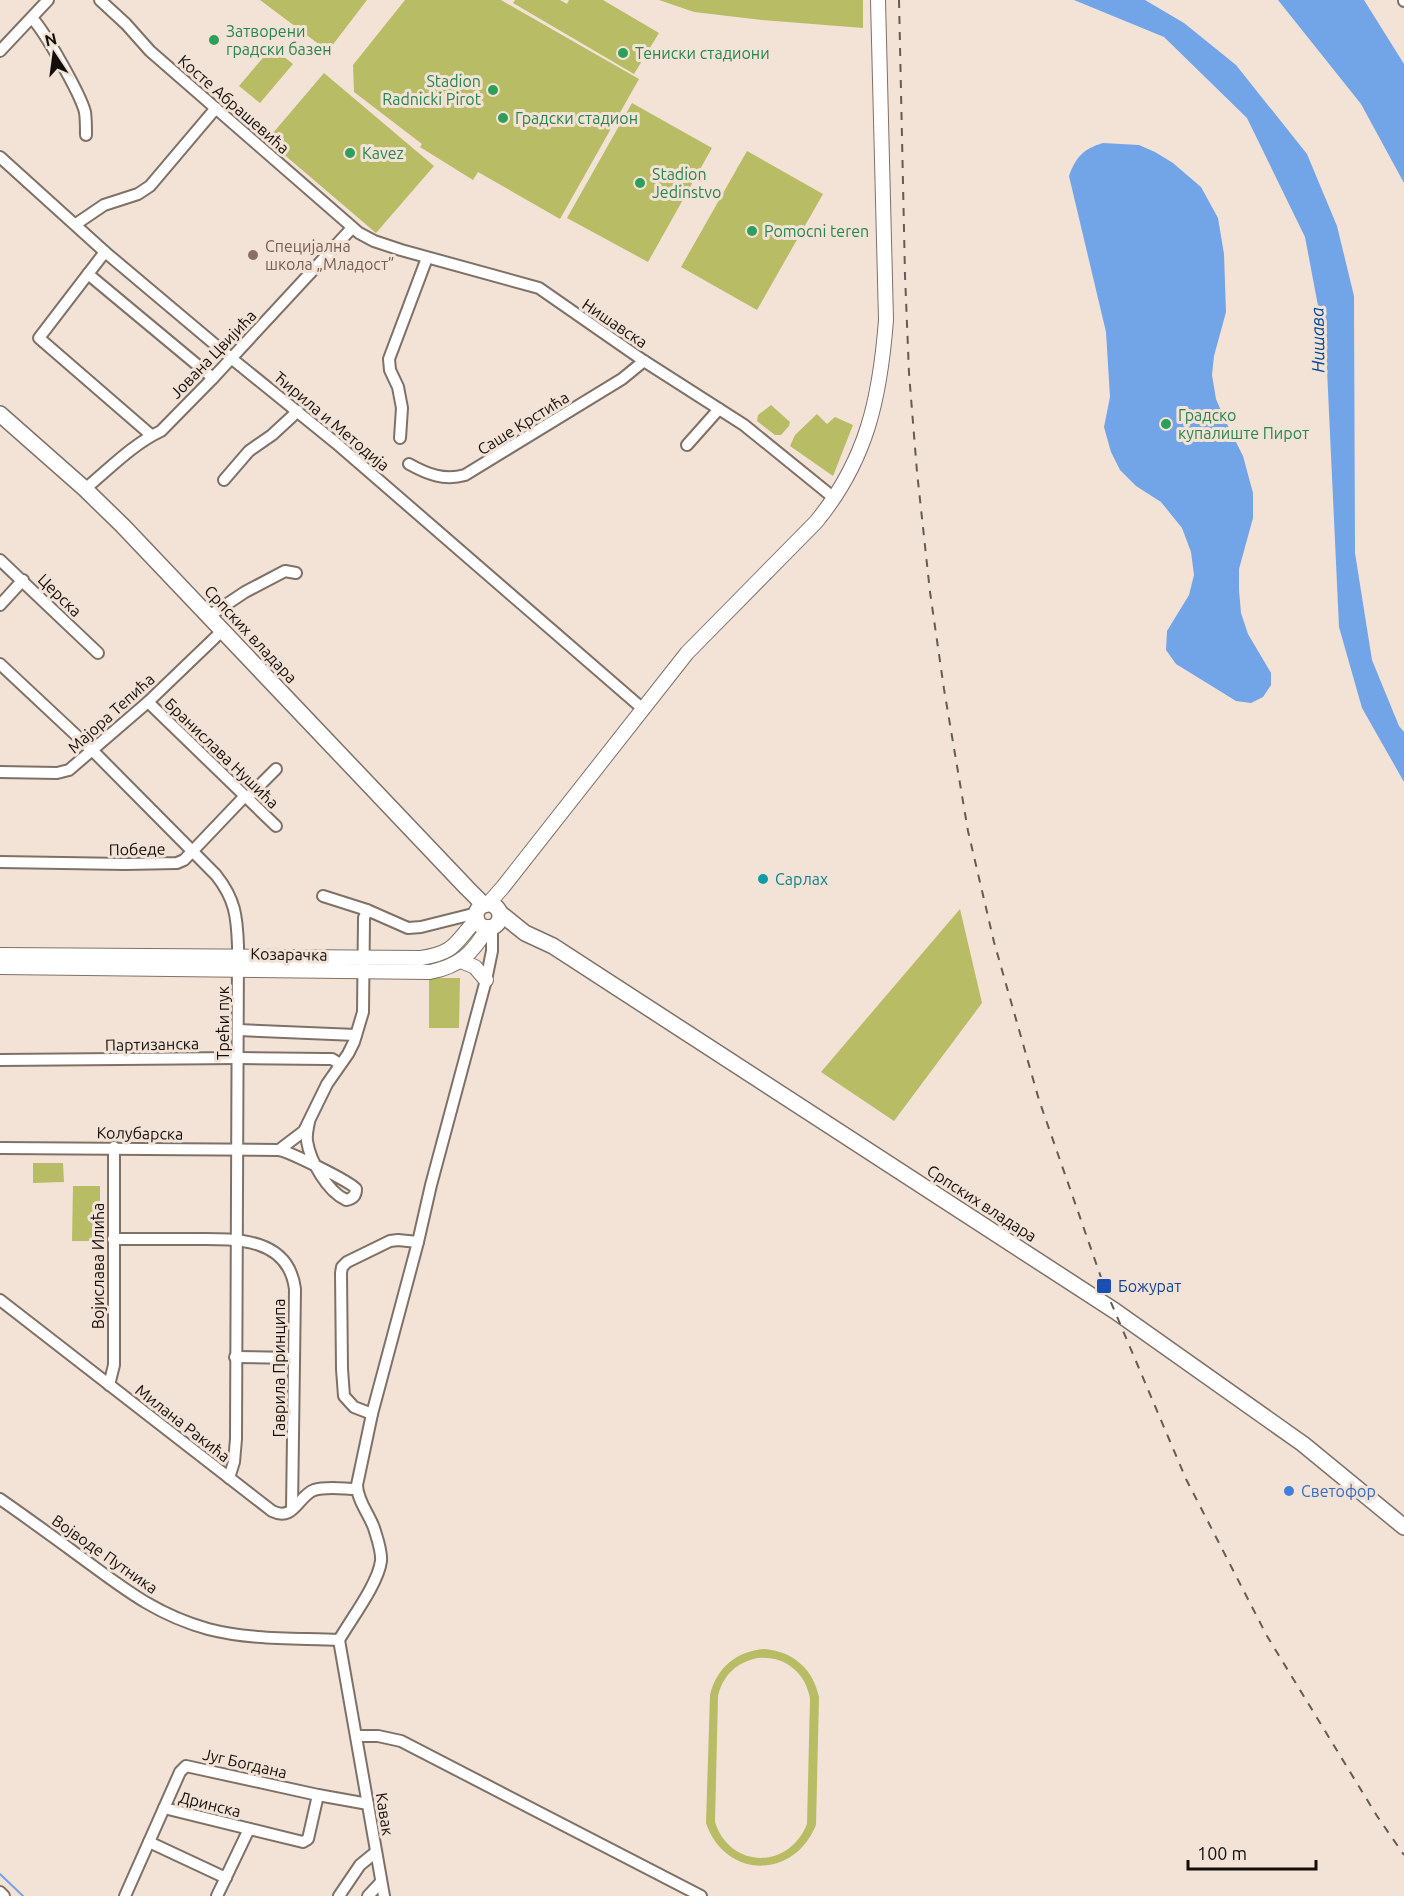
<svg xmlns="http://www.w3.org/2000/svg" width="1404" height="1896" font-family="Ubuntu,sans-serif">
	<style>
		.green { fill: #b8bc64; fill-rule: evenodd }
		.water { fill: #72a4e8 }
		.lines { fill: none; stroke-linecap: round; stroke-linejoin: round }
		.stream { stroke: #72a4e8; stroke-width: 2 }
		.minor-casing { stroke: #7f7166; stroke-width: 14 }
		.tertiary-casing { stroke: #7f7166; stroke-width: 16 }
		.secondary-casing { stroke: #7f7166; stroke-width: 18 }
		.minor { stroke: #fff; stroke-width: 10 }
		.tertiary { stroke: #fff; stroke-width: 14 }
		.secondary { stroke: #fff; stroke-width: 15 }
		.rail { stroke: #645b54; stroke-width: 2; stroke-dasharray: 8 8; stroke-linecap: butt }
		.leisure-dot { fill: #2e9e5b; stroke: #f3e3d7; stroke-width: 2 }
		.education-dot { fill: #8d6e63; stroke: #f3e3d7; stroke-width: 2 }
		.culture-dot { fill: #0f9aa8; stroke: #f3e3d7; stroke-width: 2 }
		.transit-dot { fill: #1a4fb4; stroke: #f3e3d7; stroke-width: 2 }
		.shop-dot { fill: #3f7fe0; stroke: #f3e3d7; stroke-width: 2 }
		.labels { text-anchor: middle; stroke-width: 6; stroke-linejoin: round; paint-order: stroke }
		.leisure-label { font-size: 16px; fill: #27864d; stroke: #f3e3d7; text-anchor: start }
		.street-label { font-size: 16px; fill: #140f0b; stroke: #f3e3d7 }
		.education-label { font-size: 16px; fill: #785e54; stroke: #f3e3d7; text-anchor: start }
		.culture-label { font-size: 16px; fill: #0d838f; stroke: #f3e3d7; text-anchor: start }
		.transit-label { font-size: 16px; fill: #164399; stroke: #f3e3d7; text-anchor: start }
		.shop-label { font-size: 16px; fill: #366cbe; stroke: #f3e3d7; text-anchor: start }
		.water-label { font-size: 18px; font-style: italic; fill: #004695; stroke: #f3e3d7 }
	</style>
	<rect width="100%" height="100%" fill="#f3e3d7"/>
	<g class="green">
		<polygon points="260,0 367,0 328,51"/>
		<polygon points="405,0 501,0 639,79 560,219 478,172 473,180 420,147 422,144 354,92 353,65"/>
		<polygon points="515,0 560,0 567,4 569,0 603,0 659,33 634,74 513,3"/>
		<polygon points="659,0 863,0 863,28 762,20 694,12"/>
		<polygon points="272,47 293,64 260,103 239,86"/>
		<polygon points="324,73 434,166 376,233 267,140"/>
		<polygon points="632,103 712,148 648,262 567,218"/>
		<polygon points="747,151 823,194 757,310 681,267"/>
		<polygon points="771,405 790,422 789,426 781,435 775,435 757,421 758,415"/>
		<polygon points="817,414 827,424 835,417 853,425 833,476 790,446 795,435"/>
		<polygon points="960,909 982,1003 894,1121 821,1072"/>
		<polygon points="429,978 460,978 459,1028 429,1028"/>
		<polygon points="33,1163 63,1163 64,1182 33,1183"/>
		<polygon points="73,1186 100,1186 100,1241 72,1241"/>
		<path d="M 765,1649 C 794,1652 813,1669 819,1697 L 816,1825 C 794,1880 725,1879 706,1823 L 710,1695 C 717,1667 737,1651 765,1649 ZM 758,1658 C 785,1656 805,1672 810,1698 L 807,1824 C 789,1870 730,1869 715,1822 L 718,1696 C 723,1675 737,1662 758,1658 Z"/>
	</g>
	<g class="water">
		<polygon points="1074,0 1145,0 1184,23 1236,65 1307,154 1337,226 1354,296 1355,553 1372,660 1399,726 1404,732 1404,782 1362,708 1339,627 1326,348 1305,237 1247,118 1164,37"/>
		<polygon points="1278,0 1364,0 1404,64 1404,183 1361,104"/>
		<path d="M 1103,143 L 1139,145 L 1155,152 L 1173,163 L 1201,187 L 1218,218 L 1224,254 L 1226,312 L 1214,356 L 1212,375 L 1216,399 L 1225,420 L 1243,456 L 1253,493 L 1253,518 L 1239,569 L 1239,590 L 1241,613 L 1248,634 L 1271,673 L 1271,685 L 1263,697 L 1251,703 L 1236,701 L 1176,664 L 1166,650 L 1167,631 L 1189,595 L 1194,575 L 1191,552 L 1182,528 L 1161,502 L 1136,486 L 1120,470 L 1111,452 L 1104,427 L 1110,397 L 1106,332 L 1069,176 C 1076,157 1083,149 1103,143 Z"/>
	</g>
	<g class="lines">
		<polyline class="stream" points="0,1874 23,1896"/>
		<defs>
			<g id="minor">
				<polyline points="100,0 126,24 150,51 359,233 374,241 401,250 539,288 644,361 744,425 834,498"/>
				<polyline points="1404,0 1404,1"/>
				<path d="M 32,18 C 45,32 80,93 85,112 C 86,119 86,128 86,135"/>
				<polyline points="0,51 48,0"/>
				<polyline points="0,157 105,252 231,358 336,443 643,709"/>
				<polyline points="76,224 104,205 138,194 150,186 216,108"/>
				<polyline points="105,252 88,274 213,378"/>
				<polyline points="88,274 39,338 151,435"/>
				<polyline points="400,438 402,408 398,387 390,370 389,359 427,258"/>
				<polyline points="687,445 719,409"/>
				<path d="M 409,464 C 427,474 444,481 465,475 L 622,379 L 644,361"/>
				<polyline points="224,480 249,451 272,435 298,411"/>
				<path d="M 85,489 C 109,469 133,444 161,431 L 213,378 L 352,228"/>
				<polyline points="0,560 98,653"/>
				<polyline points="0,605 23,580"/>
				<polyline points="209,616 245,592 285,571 296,573"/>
				<path d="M 0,664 L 93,751 L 216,875 C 235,899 237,916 238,946 L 236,1439 L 234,1462 L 229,1478"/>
				<polyline points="148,702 276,826"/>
				<polyline points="0,772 57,773 69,770 148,702 223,630"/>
				<polyline points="247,798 276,769"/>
				<polyline points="0,862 125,864 177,863 184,860 245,796"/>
				<polyline points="323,896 367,910 408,928 421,927 477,913"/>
				<polyline points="238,1030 356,1035"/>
				<polyline points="0,1060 238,1058 325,1059 332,1059 340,1064"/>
				<path d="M 0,1148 L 279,1150 C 290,1152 351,1182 356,1189 C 356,1196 352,1199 346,1200 C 327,1191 310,1161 307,1141 C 306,1134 308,1128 309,1122"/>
				<polyline points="279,1150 304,1131 327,1084 348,1054 354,1042 363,1012 364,918 367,910"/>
				<path d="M 113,1239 C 137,1239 162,1239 187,1239 C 229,1239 288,1234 295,1289 L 292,1509"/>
				<path d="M 0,1300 L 272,1511 C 294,1522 298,1496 314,1490 C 327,1486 344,1489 357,1489"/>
				<polyline points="235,1357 294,1358"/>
				<polyline points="109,1385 114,1365 114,1147"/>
				<polyline points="372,1414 354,1407 344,1396 342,1369 341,1273 342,1267 347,1262 390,1241 398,1240 418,1242"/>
				<path d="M 0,1499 C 26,1517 52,1536 78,1555 C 122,1587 154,1614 208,1629 C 250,1640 295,1638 339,1640"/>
				<polyline points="357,1736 378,1736 401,1741 701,1896"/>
				<polyline points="164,1808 303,1842 308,1839 318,1795"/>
				<polyline points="149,1842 226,1878"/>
				<polyline points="0,1892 4,1896"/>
				<polyline points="125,1896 180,1772 186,1766 318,1795 368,1804"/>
				<polyline points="217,1896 249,1829"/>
				<polyline points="339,1896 360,1865 376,1852"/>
				<polyline points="368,1896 381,1882"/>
				<path d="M 384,1896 L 339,1640 C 351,1619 378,1584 381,1561 C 382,1551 377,1538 374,1528 C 369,1514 357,1500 357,1485 L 372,1414 L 418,1242 L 431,1185 L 486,980 L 492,951 L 492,927"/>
			</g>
			<g id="tertiary">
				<path d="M 488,904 L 503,887 L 687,653 L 816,522 C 867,460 880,398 886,320 L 878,0"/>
				<path d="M 0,955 L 421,958 C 457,952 454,943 477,919"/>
				<polyline points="461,961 475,967 486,980"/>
				<path d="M 0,967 L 430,972 C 460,966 473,953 488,927"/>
			</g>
			<g id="secondary">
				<polyline points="0,414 85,489 123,526 467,888 484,905"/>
				<circle cx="488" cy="916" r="12"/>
				<polyline points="500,913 525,933 553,946 1115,1311 1303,1444 1404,1527"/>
			</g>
		</defs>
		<use href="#minor" class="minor-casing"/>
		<use href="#tertiary" class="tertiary-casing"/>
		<use href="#secondary" class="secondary-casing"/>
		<use href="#minor" class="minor"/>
		<use href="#tertiary" class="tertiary"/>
		<use href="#secondary" class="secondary"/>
		<polyline class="rail" points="899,0 905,275 909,373 917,472 930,592 944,689 968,831 994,942 1039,1100 1104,1286 1186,1479 1267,1636 1377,1816 1404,1855"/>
	</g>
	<g class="leisure-dot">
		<circle cx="214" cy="40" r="6"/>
		<circle cx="623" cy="53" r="6"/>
		<circle cx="493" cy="90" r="6"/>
		<circle cx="503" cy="118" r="6"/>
		<circle cx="350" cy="153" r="6"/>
		<circle cx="640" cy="183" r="6"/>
		<circle cx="752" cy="231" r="6"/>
		<circle cx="1166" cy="424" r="6"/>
	</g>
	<circle class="education-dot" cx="253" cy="255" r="6"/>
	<circle class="culture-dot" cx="763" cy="879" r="6"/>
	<rect class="transit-dot" x="1096" y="1278" width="16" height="16" rx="3"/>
	<circle class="shop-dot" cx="1289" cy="1491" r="6"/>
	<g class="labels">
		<g class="leisure-label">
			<text x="226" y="37">Затворени<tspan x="226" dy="18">градски базен</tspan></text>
			<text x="635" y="59">Тениски стадиони</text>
			<text x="481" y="87" text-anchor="end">Stadion<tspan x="481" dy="18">Radnicki Pirot</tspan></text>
			<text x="515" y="124">Градски стадион</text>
			<text x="362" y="159">Kavez</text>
			<text x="652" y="180">Stadion<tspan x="652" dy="18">Jedinstvo</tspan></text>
			<text x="764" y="237">Pomocni teren</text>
			<text x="1178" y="421">Градско<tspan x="1178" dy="18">купалиште Пирот</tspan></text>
		</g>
		<g class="street-label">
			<text transform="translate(234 104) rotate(41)" y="6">Косте Абрашевића</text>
			<text transform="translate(615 323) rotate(34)" y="6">Нишавска</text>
			<text transform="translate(213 354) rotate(-46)" y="6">Јована Цвијића</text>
			<text transform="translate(332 421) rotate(40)" y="6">Ћирила и Методија</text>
			<text transform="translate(523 423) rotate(-32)" y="6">Саше Крстића</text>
			<text transform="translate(60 595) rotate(44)" y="6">Церска</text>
			<text transform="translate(251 634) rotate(47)" y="6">Српских владара</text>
			<text transform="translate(111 713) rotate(-42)" y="6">Мајора Тепића</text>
			<text transform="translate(222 753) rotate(44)" y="6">Бранислава Нушића</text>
			<text transform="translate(137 849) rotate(-1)" y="6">Победе</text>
			<text transform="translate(289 954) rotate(1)" y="6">Козарачка</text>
			<text transform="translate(223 1023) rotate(-90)" y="6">Трећи пук</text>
			<text transform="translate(152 1044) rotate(-1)" y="6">Партизанска</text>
			<text transform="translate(140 1133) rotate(1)" y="6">Колубарска</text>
			<text transform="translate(982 1203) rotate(33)" y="6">Српских владара</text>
			<text transform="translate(98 1266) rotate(-90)" y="6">Војислава Илића</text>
			<text transform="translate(279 1368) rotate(-90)" y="6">Гаврила Принципа</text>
			<text transform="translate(183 1423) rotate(38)" y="6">Милана Ракића</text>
			<text transform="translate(105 1554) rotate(35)" y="6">Војводе Путника</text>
			<text transform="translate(245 1763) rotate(13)" y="6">Југ Богдана</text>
			<text transform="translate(210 1804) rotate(14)" y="6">Дринска</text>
			<text transform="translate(385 1814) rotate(81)" y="6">Кавак</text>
		</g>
		<g class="education-label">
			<text x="265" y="252">Специјална<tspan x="265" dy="18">школа „Младост”</tspan></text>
		</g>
		<g class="culture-label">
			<text x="775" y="885">Сарлах</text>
		</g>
		<g class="transit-label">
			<text x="1118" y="1292">Божурат</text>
		</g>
		<g class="shop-label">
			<text x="1301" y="1497">Светофор</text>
		</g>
		<g class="water-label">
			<text transform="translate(1318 340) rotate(-91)" y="6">Нишава</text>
		</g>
	</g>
	<g transform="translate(54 54) rotate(347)" stroke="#f3e3d7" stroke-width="4.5" paint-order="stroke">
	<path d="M0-4.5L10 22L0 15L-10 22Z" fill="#140f0b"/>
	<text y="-9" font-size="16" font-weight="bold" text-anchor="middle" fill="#140f0b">N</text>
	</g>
	<path d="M1188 1860v9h128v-9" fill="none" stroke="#140f0b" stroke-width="3"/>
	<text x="1197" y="1860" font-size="18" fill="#140f0b" stroke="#f3e3d7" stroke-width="4.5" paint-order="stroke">100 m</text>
</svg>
